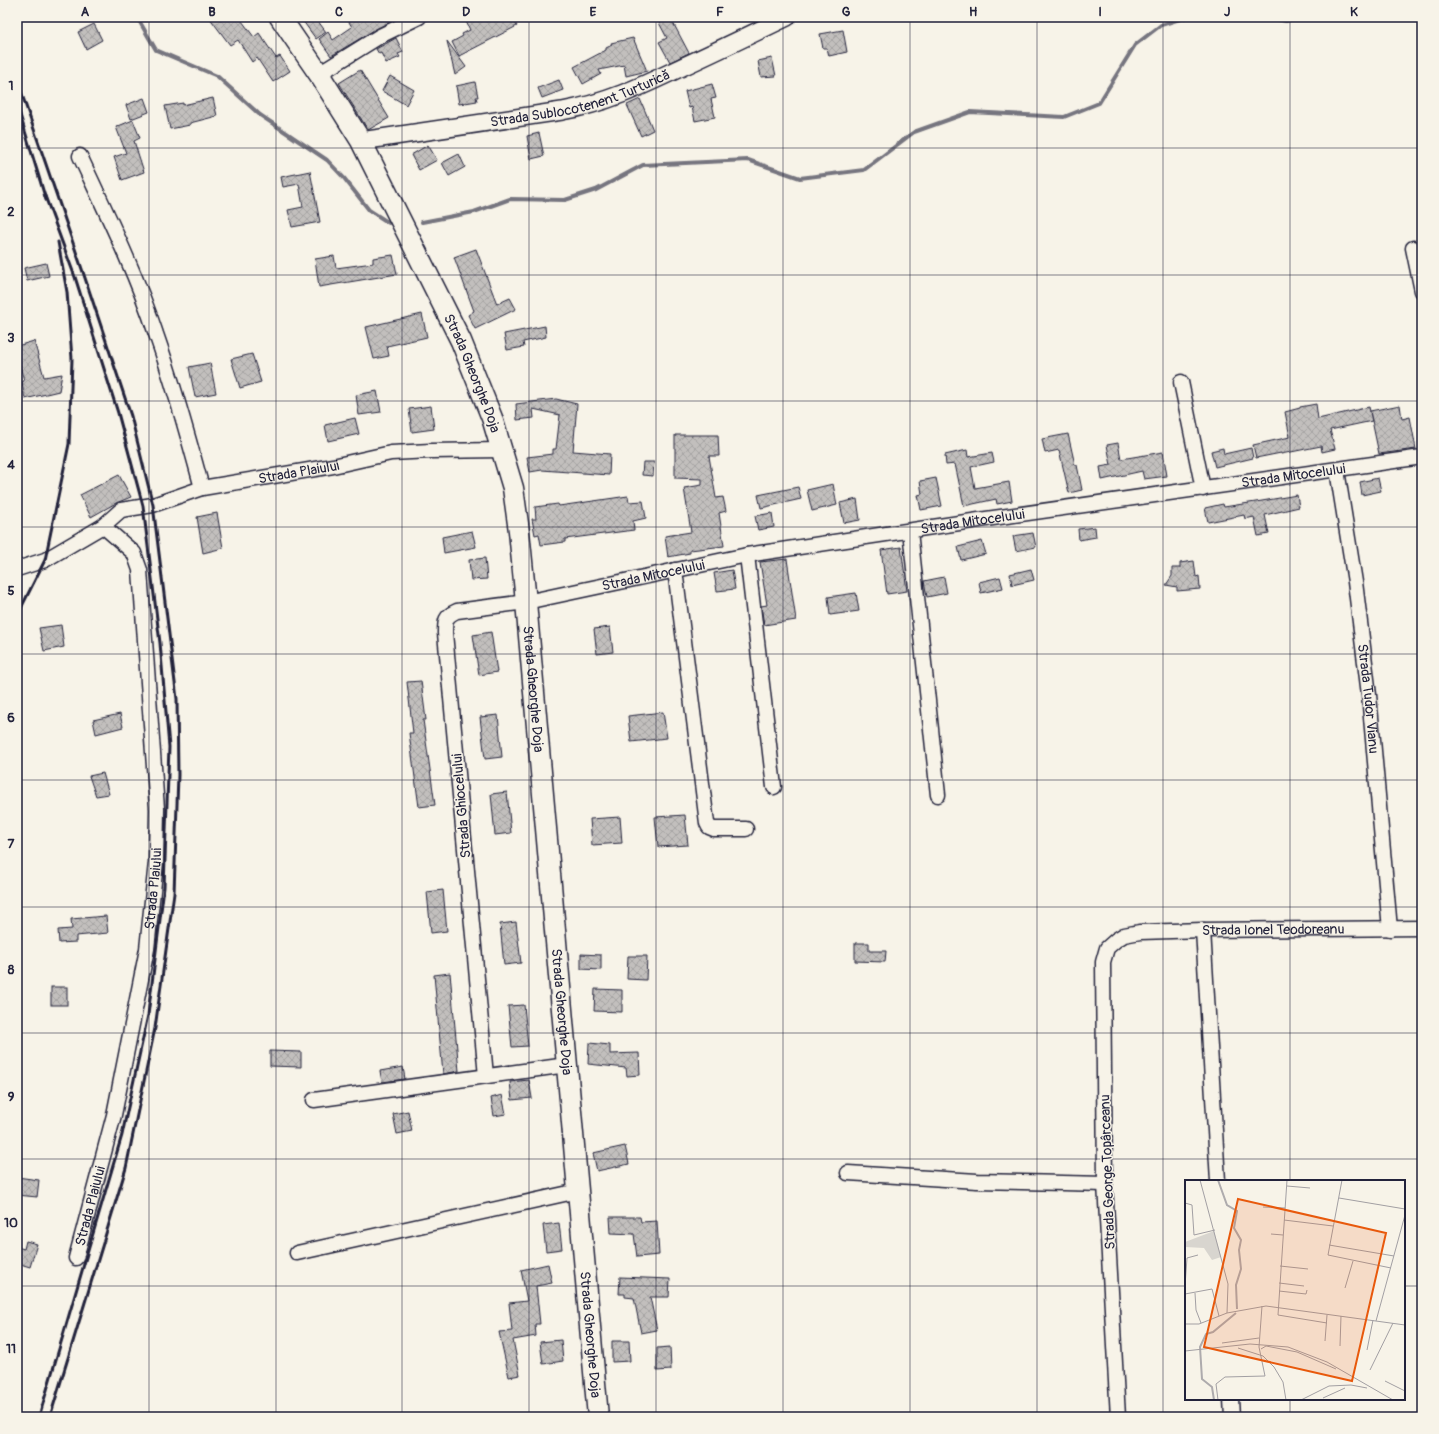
<svg xmlns="http://www.w3.org/2000/svg" width="1439" height="1434" font-family="Pangolin,sans-serif">
	<style>
		.lines { fill: none; stroke-linecap: round; stroke-linejoin: round }
		.stream { stroke: #76747f; stroke-width: 4 }
		.building { fill: url(#building-cross-hatch); stroke: #22223b }
		.minor-casing { stroke: #22223b; stroke-width: 17 }
		.tertiary-casing { stroke: #22223b; stroke-width: 20 }
		.secondary-casing { stroke: #22223b; stroke-width: 23 }
		.minor { stroke: #f7f3e8; stroke-width: 14 }
		.tertiary { stroke: #f7f3e8; stroke-width: 17 }
		.secondary { stroke: #f7f3e8; stroke-width: 20 }
		.rail { stroke: #22223b; stroke-width: 3 }
		.grid { fill: none; stroke: #22223b; stroke-width: 1; stroke-opacity: 0.55 }
		.labels { text-anchor: middle; stroke-width: 3; stroke-linejoin: round; paint-order: stroke }
		.street-label { font-size: 14px; fill: #22223b; stroke: #f7f3e8 }
		.inset-river { fill: none; stroke: #aeabad; stroke-width: 2 }
		.inset-road { fill: none; stroke: #a29fa3; stroke-width: 1 }
		.view { fill: #e8590c; fill-opacity: 0.15; stroke: #e8590c; stroke-width: 2 }
		.inset-edge { fill: none; stroke: #22223b; stroke-width: 2 }
		.neatline { fill: none; stroke: #22223b; stroke-width: 1.5 }
		.grid-label { font-size: 13px; text-anchor: middle; font-weight: bold; fill: #22223b }
	</style>
	<defs>
		<pattern id="building-cross-hatch" width="8" height="8" patternUnits="userSpaceOnUse"><rect width="8" height="8" fill="#c2bfbd"/><path d="M0 0l8 8M0 8l8-8" fill="none" stroke="#a6a4a3"/></pattern>
	</defs>
	<rect width="100%" height="100%" fill="#f7f3e8"/>
	<filter id="ink" filterUnits="userSpaceOnUse"><feTurbulence type="fractalNoise" baseFrequency=".025" numOctaves="2"/><feDisplacementMap in="SourceGraphic" scale="8" xChannelSelector="R" yChannelSelector="G"/><feConvolveMatrix kernelMatrix="1 2 1 2 8 2 1 2 1" color-interpolation-filters="sRGB"/></filter>
	<g filter="url(#ink)">
		<g class="lines">
			<g class="stream">
				<polyline points="137,17 156,50 217,76 260,115 327,160 344,178 369,210 389,223"/>
				<polyline points="1268,17 1286,21 1302,17"/>
				<polyline points="422,222 474,212 510,199 565,200 596,190 643,165 748,160 800,178 864,170 914,132 970,112 1064,117 1099,103 1135,45 1161,25 1186,17"/>
			</g>
		</g>
		<g class="building">
			<polygon points="209,17 239,17 254,37 259,33 276,58 280,56 290,71 273,82 257,58 252,62 238,40 230,45"/>
			<polygon points="300,17 315,17 326,32 316,39"/>
			<polygon points="346,17 400,17 376,29 331,56 319,39 328,32 333,40 352,27"/>
			<polygon points="464,17 512,17 517,26 459,56 452,42 463,36 462,34 470,30"/>
			<polygon points="656,17 670,17 689,53 670,62 659,42 667,38"/>
			<polygon points="94,24 102,40 86,49 78,32"/>
			<polygon points="843,30 847,52 829,56 827,48 823,48 820,34"/>
			<polygon points="396,38 403,52 398,54 400,57 386,63 381,53 379,54 376,49"/>
			<polygon points="633,38 647,71 626,76 624,65 599,70 601,74 583,84 574,67 606,50 606,48 612,45 611,43"/>
			<polygon points="447,41 466,67 455,75"/>
			<polygon points="772,58 776,76 761,77 758,61"/>
			<polygon points="360,70 389,118 368,130 339,83"/>
			<polygon points="390,76 414,90 406,105 382,91"/>
			<polygon points="559,80 563,90 542,98 538,88"/>
			<polygon points="475,82 478,97 476,97 477,101 459,104 456,86"/>
			<polygon points="712,84 716,98 711,99 715,117 695,121 692,107 689,108 685,91"/>
			<polygon points="144,98 149,112 131,119 126,105"/>
			<polygon points="213,98 217,116 190,123 190,125 170,129 165,106 183,103 183,105"/>
			<polygon points="640,99 653,130 641,136 627,105"/>
			<polygon points="133,120 140,138 134,141 144,172 122,180 114,157 126,153 116,127"/>
			<polygon points="539,133 544,156 531,159 527,136"/>
			<polygon points="428,145 437,160 419,170 411,155"/>
			<polygon points="459,154 465,167 449,176 442,163"/>
			<polygon points="310,171 320,222 292,227 288,210 303,207 299,184 283,187 281,177"/>
			<polygon points="476,249 497,304 510,298 516,309 475,329 468,315 474,311 454,257"/>
			<polygon points="393,255 397,274 319,287 315,259 334,256 336,268 373,263 373,258"/>
			<polygon points="46,263 49,276 27,281 24,268"/>
			<polygon points="422,314 427,337 387,346 389,356 374,359 366,327"/>
			<polygon points="545,326 546,337 523,342 524,347 507,350 504,334"/>
			<polygon points="34,341 44,377 62,374 59,391 25,399 22,382 24,381 17,354 17,346"/>
			<polygon points="252,354 261,382 240,388 231,359"/>
			<polygon points="210,363 216,393 195,397 189,367"/>
			<polygon points="377,391 381,412 359,415 356,395"/>
			<polygon points="556,399 577,404 573,451 610,454 609,475 542,470 530,472 527,457 553,454 553,449 556,449 560,415 533,409 534,418 517,420 516,404"/>
			<polygon points="1316,404 1318,419 1369,407 1372,421 1330,430 1335,449 1322,452 1321,446 1281,454 1281,453 1256,458 1253,445 1290,437 1285,412 1300,408 1300,407"/>
			<polygon points="1400,405 1402,419 1410,417 1416,449 1379,454 1370,411"/>
			<polygon points="431,406 434,429 412,432 409,409"/>
			<polygon points="355,418 359,434 328,441 325,425"/>
			<polygon points="1068,434 1075,465 1077,465 1082,490 1069,493 1059,450 1045,453 1042,439"/>
			<polygon points="675,435 718,435 719,456 709,456 716,498 723,497 726,511 719,513 724,546 690,550 690,553 668,557 665,536 691,532 684,488 702,485 702,479 675,478"/>
			<polygon points="1118,443 1121,459 1163,452 1167,476 1144,479 1142,471 1102,480 1100,467 1111,465 1107,445"/>
			<polygon points="1223,448 1224,454 1251,448 1253,458 1215,467 1211,451"/>
			<polygon points="967,450 968,457 992,453 994,462 971,467 975,488 1009,482 1012,501 997,504 996,499 964,506 955,464 946,465 945,455"/>
			<polygon points="643,462 654,462 653,476 642,475"/>
			<polygon points="119,475 131,497 116,503 91,517 80,495"/>
			<polygon points="936,478 942,506 921,510 918,495 922,494 920,481"/>
			<polygon points="1378,478 1381,491 1362,495 1360,482"/>
			<polygon points="833,484 837,505 812,511 807,490"/>
			<polygon points="798,487 801,499 761,508 758,495"/>
			<polygon points="1297,495 1299,507 1265,515 1269,534 1258,536 1254,517 1245,519 1244,515 1208,522 1205,508 1223,504 1224,507 1262,501"/>
			<polygon points="628,496 629,502 643,501 646,518 633,521 634,530 565,539 565,542 541,545 539,534 535,535 532,519 536,519 535,507 558,504 559,506"/>
			<polygon points="857,499 860,520 844,523 840,503"/>
			<polygon points="217,513 223,548 203,553 197,517"/>
			<polygon points="772,513 774,527 758,530 755,516"/>
			<polygon points="1095,527 1096,537 1079,540 1078,529"/>
			<polygon points="472,531 476,547 444,553 442,537"/>
			<polygon points="1033,533 1036,547 1016,551 1013,536"/>
			<polygon points="982,541 986,554 961,560 958,547"/>
			<polygon points="901,547 907,591 887,594 881,550"/>
			<polygon points="485,558 487,579 471,580 469,560"/>
			<polygon points="787,559 796,620 764,625 761,606 767,605 760,562"/>
			<polygon points="1194,561 1196,577 1199,576 1200,589 1177,591 1177,587 1166,585 1172,576 1172,568 1180,568 1180,563"/>
			<polygon points="1031,569 1034,580 1012,585 1010,574"/>
			<polygon points="732,570 735,589 717,591 714,573"/>
			<polygon points="944,577 947,593 927,597 924,581"/>
			<polygon points="1000,577 1003,588 981,593 979,582"/>
			<polygon points="856,593 859,611 830,615 828,597"/>
			<polygon points="61,625 64,647 44,651 39,628"/>
			<polygon points="610,627 613,652 597,654 594,629"/>
			<polygon points="491,632 497,672 479,675 473,635"/>
			<polygon points="421,681 426,720 423,720 435,805 419,807 409,733 413,733 407,682"/>
			<polygon points="663,712 667,738 631,742 628,716"/>
			<polygon points="120,714 123,727 96,734 93,720"/>
			<polygon points="498,715 502,757 485,759 480,717"/>
			<polygon points="103,773 109,794 96,796 89,776"/>
			<polygon points="507,792 511,833 495,835 491,794"/>
			<polygon points="685,815 688,845 658,847 655,817"/>
			<polygon points="620,817 622,843 592,845 590,819"/>
			<polygon points="443,890 447,931 431,933 427,892"/>
			<polygon points="106,916 108,933 76,936 76,942 59,943 58,930 72,929 71,919"/>
			<polygon points="516,922 521,963 504,965 500,924"/>
			<polygon points="855,943 869,943 869,951 886,951 885,962 855,961"/>
			<polygon points="581,954 601,955 601,970 581,969"/>
			<polygon points="628,956 647,956 646,980 627,979"/>
			<polygon points="450,973 459,1071 443,1074 434,975"/>
			<rect x="51" y="987" width="16" height="18"/>
			<polygon points="595,989 622,990 622,1012 594,1011"/>
			<polygon points="524,1005 528,1046 512,1047 508,1006"/>
			<polygon points="589,1043 610,1045 610,1054 639,1053 640,1075 627,1076 626,1068 588,1064"/>
			<polygon points="270,1051 301,1052 301,1067 270,1066"/>
			<polygon points="403,1067 405,1079 382,1082 380,1071"/>
			<polygon points="529,1080 532,1098 512,1100 510,1082"/>
			<polygon points="502,1095 506,1114 494,1116 491,1098"/>
			<polygon points="408,1111 412,1131 397,1134 393,1114"/>
			<polygon points="625,1146 629,1164 597,1171 593,1153"/>
			<polygon points="17,1177 39,1180 37,1197 17,1195"/>
			<polygon points="610,1217 640,1217 641,1222 657,1221 659,1255 637,1257 634,1234 611,1233"/>
			<polygon points="559,1223 562,1249 546,1251 543,1225"/>
			<polygon points="26,1241 37,1244 30,1267 17,1263 17,1247 24,1249"/>
			<polygon points="548,1264 552,1283 536,1286 540,1324 535,1324 536,1336 513,1340 520,1375 509,1377 499,1332 512,1331 509,1303 527,1301 521,1270"/>
			<polygon points="620,1277 670,1279 669,1297 650,1297 657,1330 641,1333 634,1298 625,1297 625,1294 619,1294"/>
			<polygon points="561,1340 563,1361 543,1364 540,1342"/>
			<polygon points="612,1341 629,1341 630,1361 612,1362"/>
			<polygon points="670,1347 671,1370 657,1371 657,1348"/>
		</g>
		<g class="lines">
			<defs>
				<g id="minor">
					<polyline points="319,74 380,36 419,17"/>
					<path d="M 80,156 C 107,214 136,273 156,334 C 174,385 188,436 202,488"/>
					<polyline points="1413,248 1422,291"/>
					<polyline points="1181,382 1203,489"/>
					<path id="s1" d="M 1337,470 L 1355,582 L 1369,695 L 1390,929"/>
					<polyline points="910,531 938,795"/>
					<polyline points="747,555 774,787"/>
					<path id="s2" d="M 17,569 L 45,560 L 103,526 L 121,510 L 153,505 L 202,488 L 333,466 L 391,453 L 431,451 L 502,450"/>
					<polyline points="675,570 707,823 709,827 714,829 746,829"/>
					<polyline points="1203,930 1218,1181"/>
					<path id="s3" d="M 486,1076 L 445,633 C 445,621 445,616 457,611 L 526,602 L 747,555 L 979,520 L 1422,457"/>
					<polyline points="314,1100 567,1065"/>
					<polyline points="848,1173 977,1181 1105,1184"/>
					<polyline points="297,1253 578,1191"/>
					<path id="s4" d="M 76,1258 L 114,1115 L 147,949 L 156,862 L 157,809 L 140,570 L 134,553 L 103,526"/>
					<polyline points="1231,1399 1232,1417"/>
					<path id="s5" d="M 1118,1417 L 1105,1184 L 1103,962 L 1107,948 L 1116,940 L 1124,935 L 1140,932 L 1203,930 L 1422,928"/>
				</g>
				<g id="tertiary">
					<path id="s6" d="M 361,141 L 562,111 C 607,103 642,86 682,67 C 717,51 752,34 787,17"/>
				</g>
				<g id="secondary">
					<path id="s7" d="M 280,17 L 319,74 L 361,141 L 461,341 L 492,418 L 513,488 L 519,531 L 526,602 L 598,1417"/>
				</g>
			</defs>
			<use href="#minor" class="minor-casing"/>
			<use href="#tertiary" class="tertiary-casing"/>
			<use href="#secondary" class="secondary-casing"/>
			<use href="#minor" class="minor"/>
			<use href="#tertiary" class="tertiary"/>
			<use href="#secondary" class="secondary"/>
			<g class="rail">
				<polyline points="17,80 83,272 131,416 153,505 177,699 178,775 174,893 155,1028 126,1168 50,1417"/>
				<polyline points="17,105 46,200"/>
				<polyline points="17,616 45,560 69,444 72,359 67,292 58,242"/>
				<polyline points="39,1417 122,1135 148,1015 164,887 169,747 160,643 143,506 118,413 75,277 45,196"/>
			</g>
		</g>
	</g>
	<path class="grid" d="M 149,17 L 149,1417M 276,17 L 276,1417M 402,17 L 402,1417M 529,17 L 529,1417M 656,17 L 656,1417M 783,17 L 783,1417M 910,17 L 910,1417M 1037,17 L 1037,1417M 1163,17 L 1163,1417M 1290,17 L 1290,1181M 17,148 L 1422,148M 17,275 L 1422,275M 17,401 L 1422,401M 17,527 L 1422,527M 17,654 L 1422,654M 17,780 L 1422,780M 17,907 L 1422,907M 17,1033 L 1422,1033M 17,1159 L 1422,1159M 17,1286 L 1186,1286M 1404,1286 L 1422,1286M 1290,1399 L 1290,1417"/>
	<g class="labels">
		<g class="street-label">
			<text dy="5" stroke="none"><textPath href="#s6" startOffset="224">Strada Sublocotenent Turturică</textPath></text>
			<text dy="5" stroke="none"><textPath href="#s7" startOffset="406">Strada Gheorghe Doja</textPath></text>
			<text dy="5" stroke="none"><textPath href="#s2" startOffset="303">Strada Plaiului</textPath></text>
			<text dy="5" stroke="none"><textPath href="#s3" startOffset="1320">Strada Mitocelului</textPath></text>
			<text dy="5" stroke="none"><textPath href="#s3" startOffset="996">Strada Mitocelului</textPath></text>
			<text dy="5" stroke="none"><textPath href="#s3" startOffset="672">Strada Mitocelului</textPath></text>
			<text dy="5" stroke="none"><textPath href="#s7" startOffset="730">Strada Gheorghe Doja</textPath></text>
			<text dy="5" stroke="none"><textPath href="#s1" startOffset="231">Strada Tudor Vianu</textPath></text>
			<text transform="translate(461 806) rotate(-95)" y="5">Strada Ghiocelului</text>
			<text dy="5" stroke="none"><textPath href="#s4" startOffset="378">Strada Plaiului</textPath></text>
			<text dy="5" stroke="none"><textPath href="#s5" startOffset="641">Strada Ionel Teodoreanu</textPath></text>
			<text dy="5" stroke="none"><textPath href="#s7" startOffset="1054">Strada Gheorghe Doja</textPath></text>
			<text transform="translate(1107 1172) rotate(-92)" y="5">Strada George Topârceanu</text>
			<text dy="5" stroke="none"><textPath href="#s4" startOffset="54">Strada Plaiului</textPath></text>
			<text dy="5" stroke="none"><textPath href="#s7" startOffset="1378">Strada Gheorghe Doja</textPath></text>
		</g>
	</g>
	<g transform="translate(1185 1180)">
		<rect width="220" height="220" fill="#f7f3e8"/>
		<path d="M 29,51 L 36,77 L 27,80 L 19,68 L 0,67 L 0,62 Z" fill="#d8d5cf"/>
		<path class="inset-river" d="M 33,0 L 42,25 L 52,31 L 49,48 L 56,60 L 54,70 L 56,89 L 51,105 L 52,129M 29,220 L 27,207 L 17,199 L 15,167 L 21,154 L 28,152 L 51,133"/>
		<path class="inset-road" d="M 15,0 L 43,104 L 42,133M 102,0 L 93,135 L 142,143M 157,0 L 143,75 L 206,88M 102,6 L 125,8M 154,18 L 220,29M 0,23 L 7,25 L 9,55 L 30,50M 78,27 L 100,28M 99,40 L 148,46M 86,54 L 98,55M 144,65 L 209,76M 95,86 L 123,89M 94,103 L 119,106M 0,106 L 2,78 L 13,75M 160,108 L 168,81M 94,111 L 121,114 L 122,110M 10,113 L 11,130 L 16,143M 0,114 L 27,109 L 34,136M 191,141 L 220,35M 0,144 L 14,144 L 42,133 L 81,126 L 220,145M 140,161 L 142,135M 37,163 L 74,158M 155,166 L 156,136M 53,168 L 78,176 L 89,187 L 98,202 L 101,220M 76,169 L 81,166 L 112,172 L 151,189M 182,170 L 188,140M 0,171 L 65,164 L 103,167 L 142,182 L 208,220M 185,190 L 208,143M 200,201 L 220,211M 138,218 L 160,208M 33,220 L 31,204 L 40,197 L 80,196 L 74,167 L 77,126M 116,220 L 144,206 L 166,205 L 182,208"/>
		<path class="view" d="M 53,19 L 201,53 L 167,201 L 19,167 Z"/>
		<rect width="220" height="220" class="inset-edge"/>
	</g>
	<rect width="1439" height="1434" fill="none" stroke="#f7f3e8" stroke-width="44"/>
	<rect x="22" y="22" width="1395" height="1390" class="neatline"/>
	<g class="grid-label">
		<text x="85" y="16">A</text>
		<text x="212" y="16">B</text>
		<text x="339" y="16">C</text>
		<text x="466" y="16">D</text>
		<text x="593" y="16">E</text>
		<text x="720" y="16">F</text>
		<text x="846" y="16">G</text>
		<text x="973" y="16">H</text>
		<text x="1100" y="16">I</text>
		<text x="1227" y="16">J</text>
		<text x="1354" y="16">K</text>
		<text x="11" y="90">1</text>
		<text x="11" y="216">2</text>
		<text x="11" y="342">3</text>
		<text x="11" y="469">4</text>
		<text x="11" y="595">5</text>
		<text x="11" y="722">6</text>
		<text x="11" y="848">7</text>
		<text x="11" y="974">8</text>
		<text x="11" y="1101">9</text>
		<text x="11" y="1227">10</text>
		<text x="11" y="1353">11</text>
	</g>
</svg>
